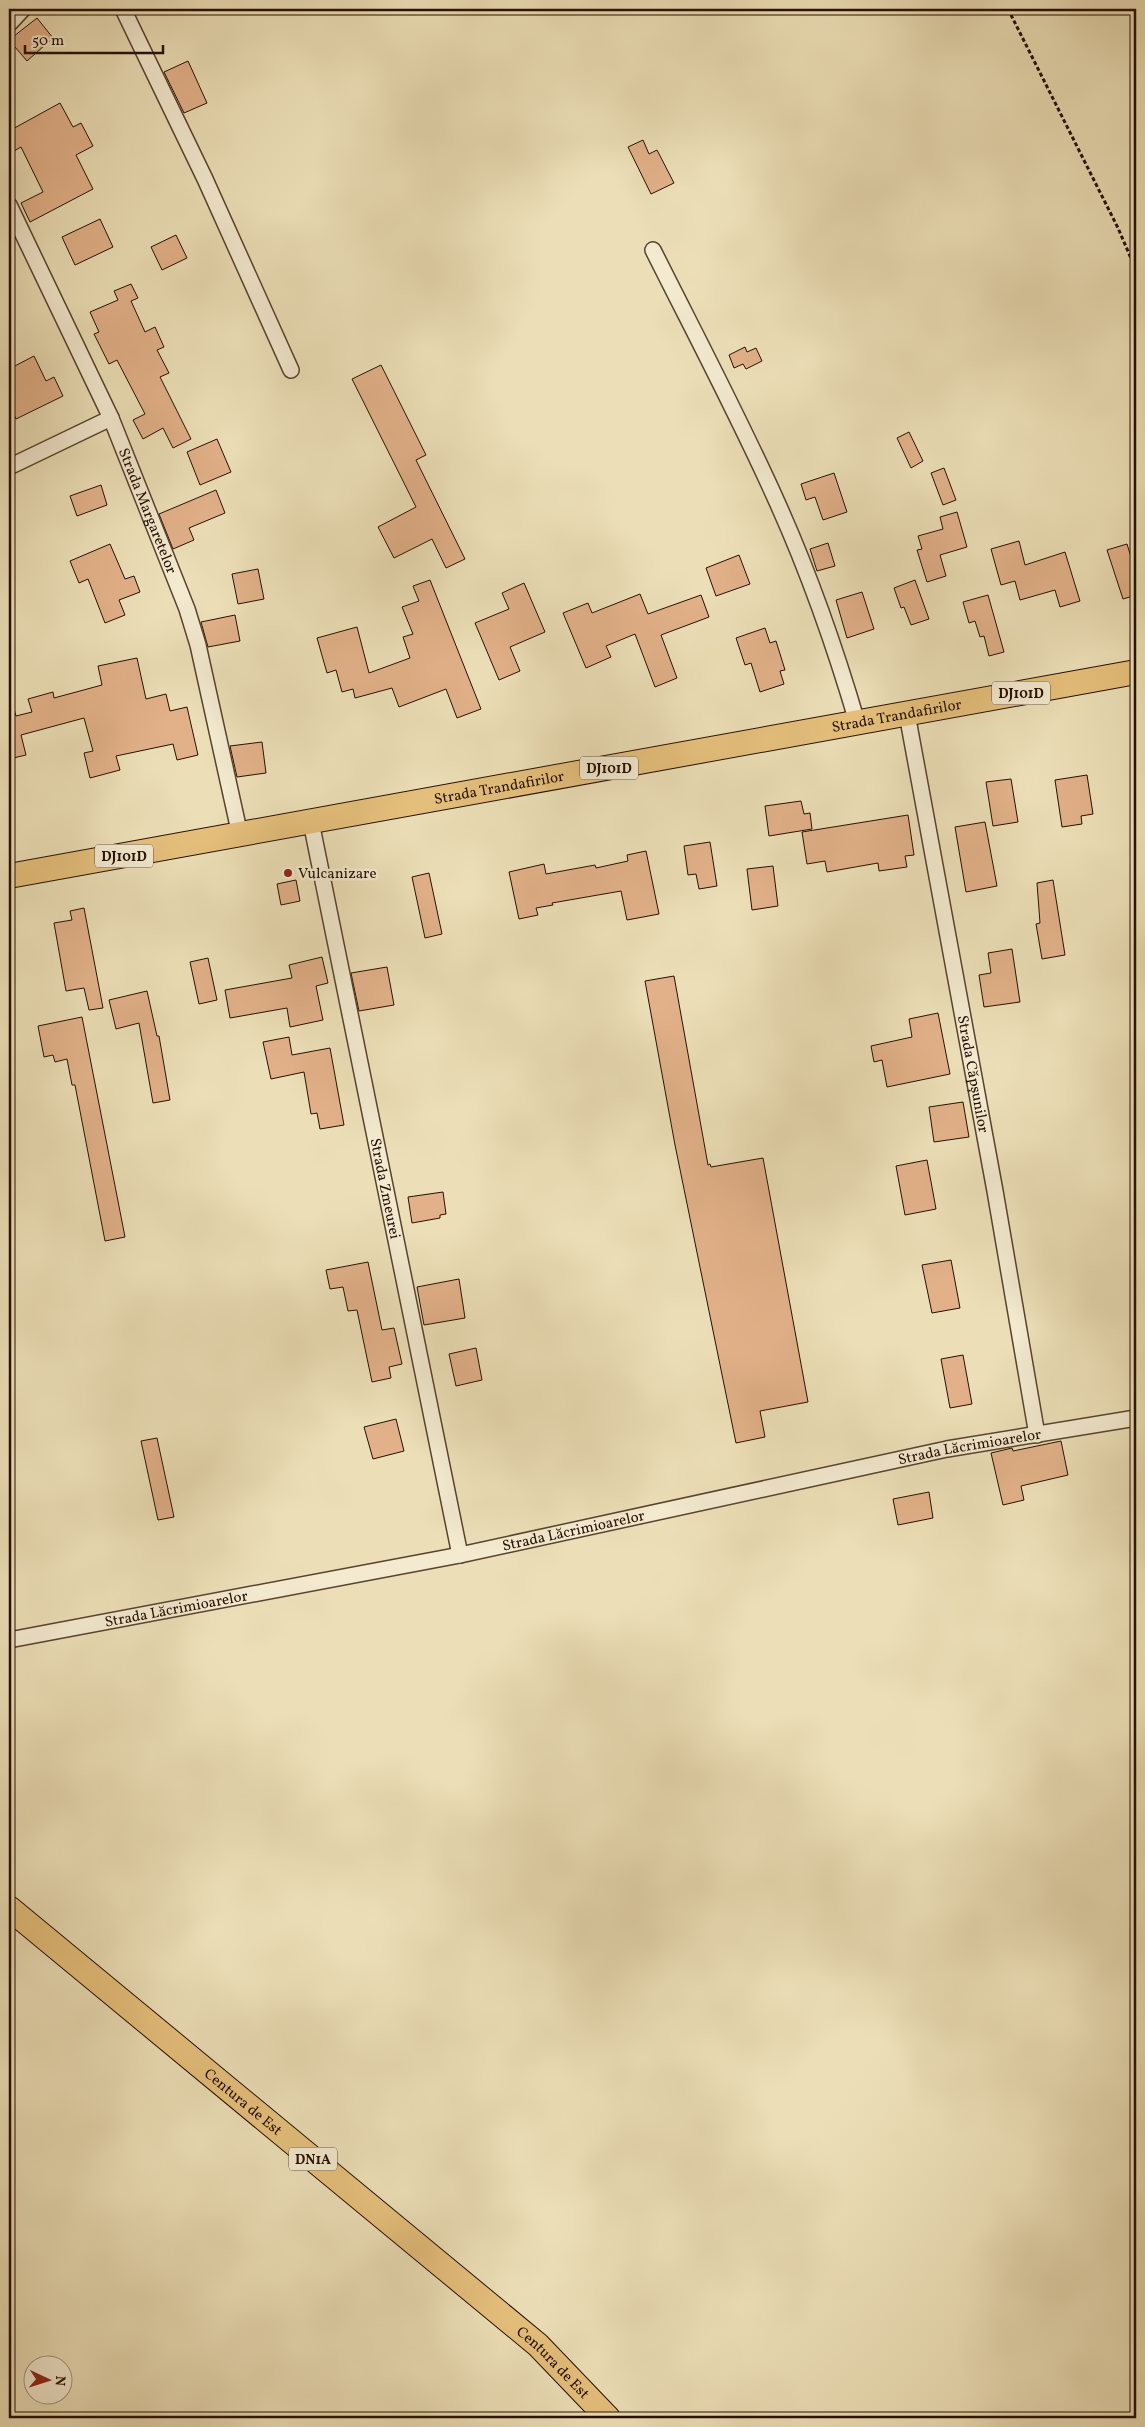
<svg xmlns="http://www.w3.org/2000/svg" width="1145" height="2427" font-family="Vollkorn,serif">
	<style>
		.building { fill: #e2b189; stroke: #260f00 }
		.lines { fill: none; stroke-linecap: round; stroke-linejoin: round }
		.minor-casing { stroke: #58432e; stroke-width: 18 }
		.primary-casing { stroke: #260f00; stroke-width: 26 }
		.path { stroke: #260f00; stroke-width: 3; stroke-dasharray: 4 2.5; stroke-linecap: butt }
		.minor { stroke: #f3ead0; stroke-width: 15 }
		.primary { stroke: #e6c07c; stroke-width: 24 }
		.poi-dot { fill: #8f2418; stroke: #f3ead0; stroke-width: 2 }
		.labels { text-anchor: middle; stroke-width: 5; stroke-linejoin: round; paint-order: stroke }
		.shield { fill: #f3ead0; stroke: #64513e; stroke-width: 1 }
		.shield-label { font-size: 14px; font-weight: bold; fill: #260f00 }
		.street-label { font-size: 15px; fill: #260f00; stroke: #f3ead0 }
		.poi-label { font-size: 15px; fill: #260f00; stroke: #f3ead0; text-anchor: start }
	</style>
	<rect width="100%" height="100%" fill="#ecdfb7"/>
	<filter id="stains"><feTurbulence type="fractalNoise" baseFrequency=".004" numOctaves="4"/><feColorMatrix values="0 0 0 0 .2 0 0 0 0 .09 0 0 0 0 .02 0 0 0 .5 -.17"/></filter>
	<radialGradient id="worn" r=".72"><stop offset=".6" stop-color="#630" stop-opacity="0"/><stop offset="1" stop-color="#630" stop-opacity=".3"/></radialGradient>
	<g class="building">
		<polygon points="37,18 53,38 27,61 9,40"/>
		<polygon points="188,61 207,103 184,113 164,72"/>
		<polygon points="60,103 73,127 81,123 93,146 76,155 93,189 30,222 21,203 43,192 21,147 9,154 9,131"/>
		<polygon points="643,140 649,154 657,150 674,183 651,194 628,147"/>
		<polygon points="100,219 113,247 75,265 62,237"/>
		<polygon points="176,235 187,258 162,270 151,247"/>
		<polygon points="131,284 138,298 131,301 145,332 155,327 164,347 157,350 169,373 160,377 191,439 173,448 163,428 143,439 133,420 145,414 117,360 109,364 94,334 99,332 90,312 118,300 114,291"/>
		<polygon points="745,347 747,352 756,348 762,361 746,369 743,364 734,368 729,355"/>
		<polygon points="34,356 46,381 54,377 63,396 16,419 9,404 9,369"/>
		<polygon points="381,365 426,455 416,460 465,559 446,568 432,539 394,558 378,527 416,507 352,379"/>
		<polygon points="909,432 923,461 911,468 897,438"/>
		<polygon points="217,439 231,472 200,485 187,452"/>
		<polygon points="944,468 956,500 943,505 931,473"/>
		<polygon points="834,473 847,512 823,520 815,497 806,500 801,484"/>
		<polygon points="101,485 107,505 77,516 70,496"/>
		<polygon points="216,490 225,513 189,528 194,540 173,549 159,514"/>
		<polygon points="957,512 967,547 940,555 946,576 927,582 917,550 922,549 918,536 943,529 940,517"/>
		<polygon points="1019,541 1025,565 1065,552 1080,601 1060,607 1055,590 1020,600 1015,581 1001,585 991,549"/>
		<polygon points="828,543 835,566 817,571 810,549"/>
		<polygon points="110,544 125,579 134,576 140,592 119,600 125,615 105,623 88,579 79,583 70,561"/>
		<polygon points="1127,544 1136,573 1136,595 1123,599 1107,550"/>
		<polygon points="739,555 750,584 716,596 706,568"/>
		<polygon points="258,569 264,599 238,604 232,574"/>
		<polygon points="430,580 481,709 457,718 446,689 399,707 392,688 355,698 353,689 342,692 336,670 327,673 317,638 357,627 369,673 410,658 403,637 413,634 402,607 419,601 413,586"/>
		<polygon points="915,580 929,619 911,625 904,607 901,608 894,588"/>
		<polygon points="524,583 545,632 510,647 520,671 499,680 475,623 509,609 502,593"/>
		<polygon points="862,592 874,629 847,638 836,600"/>
		<polygon points="640,594 648,614 701,595 709,617 661,635 677,678 655,687 635,634 606,646 611,657 586,668 563,613 588,603 592,613"/>
		<polygon points="988,595 1004,652 989,656 984,636 980,637 975,621 969,623 963,602"/>
		<polygon points="235,615 240,641 208,647 201,622"/>
		<polygon points="765,628 770,643 776,641 785,670 780,671 784,684 760,692 751,663 745,665 736,638"/>
		<polygon points="137,658 146,699 166,694 170,711 187,707 198,755 177,760 173,744 116,756 120,770 90,778 84,753 93,751 84,718 21,735 26,755 9,759 9,710 14,709 16,716 32,712 28,699 53,692 54,698 102,685 98,666"/>
		<polygon points="262,742 266,773 237,777 230,746"/>
		<polygon points="1087,775 1093,814 1081,816 1082,824 1062,827 1055,780"/>
		<polygon points="1011,779 1018,822 993,826 986,782"/>
		<polygon points="801,801 804,814 810,813 812,829 769,836 765,806"/>
		<polygon points="908,815 914,855 905,856 907,867 879,871 878,863 827,872 825,861 807,864 802,832"/>
		<polygon points="985,822 997,886 966,892 955,827"/>
		<polygon points="710,842 717,886 699,889 696,874 688,875 684,846"/>
		<polygon points="646,851 659,914 627,920 621,891 552,903 553,905 536,908 538,915 519,919 509,872 544,864 546,874 595,865 596,868 628,861 627,855"/>
		<polygon points="773,866 778,906 752,910 747,869"/>
		<polygon points="429,873 442,934 425,938 412,877"/>
		<polygon points="296,880 300,901 281,905 277,884"/>
		<polygon points="1053,880 1065,955 1042,959 1036,924 1040,923 1037,883"/>
		<polygon points="84,908 103,1008 89,1010 84,988 66,991 54,923 72,920 70,911"/>
		<polygon points="1012,949 1020,1002 984,1007 979,975 991,973 988,953"/>
		<polygon points="322,957 328,983 316,986 323,1020 290,1027 287,1008 230,1018 225,990 292,978 289,965"/>
		<polygon points="208,958 217,1000 199,1004 190,962"/>
		<polygon points="387,967 394,1005 359,1011 351,973"/>
		<polygon points="674,976 708,1165 710,1164 711,1167 763,1158 808,1402 760,1411 765,1437 736,1443 675,1145 645,981"/>
		<polygon points="147,991 157,1036 159,1036 170,1100 153,1103 139,1023 116,1029 109,1000"/>
		<polygon points="938,1013 950,1074 887,1087 882,1060 874,1062 871,1046 912,1037 909,1019"/>
		<polygon points="82,1017 125,1237 105,1241 75,1085 72,1085 67,1059 55,1062 53,1055 44,1057 38,1026"/>
		<polygon points="289,1037 292,1055 330,1048 344,1125 320,1129 317,1113 311,1114 304,1072 271,1079 263,1042"/>
		<polygon points="963,1102 969,1137 934,1142 929,1107"/>
		<polygon points="927,1160 936,1209 905,1215 896,1166"/>
		<polygon points="443,1192 446,1214 440,1215 440,1218 412,1223 408,1197"/>
		<polygon points="951,1260 960,1308 932,1313 922,1265"/>
		<polygon points="368,1262 382,1330 394,1328 402,1364 389,1367 391,1378 372,1382 357,1310 348,1311 343,1287 330,1289 326,1270"/>
		<polygon points="459,1279 465,1318 424,1325 417,1287"/>
		<polygon points="476,1348 482,1380 456,1386 449,1354"/>
		<polygon points="963,1355 972,1404 950,1408 941,1359"/>
		<polygon points="396,1419 404,1451 373,1459 364,1427"/>
		<polygon points="157,1438 174,1517 158,1520 141,1441"/>
		<polygon points="1061,1441 1068,1475 1021,1486 1024,1500 1003,1505 991,1453 1012,1448 1013,1451"/>
		<polygon points="929,1492 933,1518 898,1525 893,1499"/>
	</g>
	<g class="lines">
		<defs>
			<g id="minor">
				<polyline points="123,9 205,179 291,370"/>
				<polyline points="9,24 23,9"/>
				<path id="s1" d="M 9,205 L 111,418 L 187,609 L 198,645 L 240,835"/>
				<path d="M 653,250 C 695,334 739,417 777,502 C 809,573 835,647 857,722"/>
				<polyline points="9,467 111,418"/>
				<path id="s2" d="M 907,714 L 995,1191 L 1037,1435"/>
				<path id="s3" d="M 311,822 L 460,1555"/>
				<path id="s4" d="M 9,1640 L 460,1555 L 947,1449 L 1136,1418"/>
			</g>
			<g id="primary">
				<path id="s5" d="M 9,876 L 1136,672"/>
				<path id="s6" d="M 9,1908 L 538,2345 L 608,2418"/>
			</g>
		</defs>
		<use href="#minor" class="minor-casing"/>
		<use href="#primary" class="primary-casing"/>
		<polyline class="path" points="1008,9 1118,228 1136,270"/>
		<use href="#minor" class="minor"/>
		<use href="#primary" class="primary"/>
	</g>
	<circle class="poi-dot" cx="288" cy="873" r="5"/>
	<g class="labels">
		<g class="shield">
			<rect x="992" y="681.5" width="58" height="23" rx="4"/>
			<rect x="580" y="756.5" width="58" height="23" rx="4"/>
			<rect x="95" y="844.5" width="58" height="23" rx="4"/>
			<rect x="289" y="2147.5" width="48" height="23" rx="4"/>
		</g>
		<g class="shield-label">
			<text x="1021" y="698">DJ101D</text>
			<text x="609" y="773">DJ101D</text>
			<text x="124" y="861">DJ101D</text>
			<text x="313" y="2164">DN1A</text>
		</g>
		<g class="street-label">
			<text dy="5" stroke="none"><textPath href="#s1" startOffset="336">Strada Margaretelor</textPath></text>
			<text dy="5" stroke="none"><textPath href="#s5" startOffset="902">Strada Trandafirilor</textPath></text>
			<text dy="5" stroke="none"><textPath href="#s5" startOffset="498">Strada Trandafirilor</textPath></text>
			<text dy="5" stroke="none"><textPath href="#s2" startOffset="366">Strada Căpșunilor</textPath></text>
			<text dy="5" stroke="none"><textPath href="#s3" startOffset="374">Strada Zmeurei</textPath></text>
			<text dy="5" stroke="none"><textPath href="#s4" startOffset="980">Strada Lăcrimioarelor</textPath></text>
			<text dy="5" stroke="none"><textPath href="#s4" startOffset="575">Strada Lăcrimioarelor</textPath></text>
			<text dy="5" stroke="none"><textPath href="#s4" startOffset="170">Strada Lăcrimioarelor</textPath></text>
			<text dy="5" stroke="none"><textPath href="#s6" startOffset="304">Centura de Est</textPath></text>
			<text dy="5" stroke="none"><textPath href="#s6" startOffset="709">Centura de Est</textPath></text>
		</g>
		<g class="poi-label">
			<text x="298" y="878">Vulcanizare</text>
		</g>
	</g>
	<rect width="1145" height="2427" fill="none" stroke="#ecdfb7" stroke-width="30"/>
	<rect x="10" y="10" width="1125" height="2407" fill="none" stroke="#260f00" stroke-width="2.5"/>
	<rect x="15" y="15" width="1115" height="2397" fill="none" stroke="#260f00"/>
	<g transform="translate(48 2380) rotate(94)"><circle r="24" fill="#f3ead0" stroke="#a1927d"/>
	<path d="M0-4L9 19L0 12L-9 19Z" fill="#8f2418"/>
	<text y="-8" font-size="14" font-weight="bold" text-anchor="middle" fill="#260f00">N</text>
	</g>
	<path d="M25 45v8h138v-8" fill="none" stroke="#260f00" stroke-width="2.5"/>
	<text x="32" y="45" font-size="15" fill="#260f00" stroke="#f3ead0" stroke-width="4" paint-order="stroke">50 m</text>
	<rect width="100%" height="100%" filter="url(#stains)"/>
	<rect width="100%" height="100%" fill="url(#worn)"/>
</svg>
